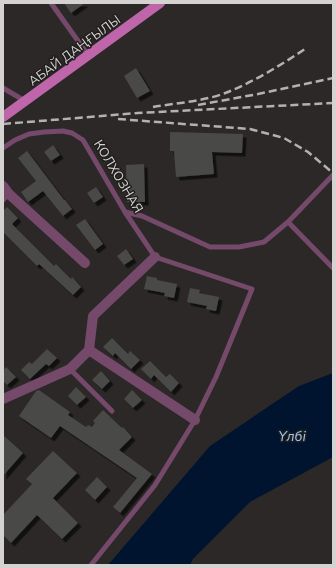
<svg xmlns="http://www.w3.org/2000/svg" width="336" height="568" font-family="'Nunito Sans',sans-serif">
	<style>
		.water { fill: #00142f }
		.building { fill: #4a4846; filter: url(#shadow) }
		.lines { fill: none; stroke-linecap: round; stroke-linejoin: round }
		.lane { stroke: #75496a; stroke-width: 5 }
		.street { stroke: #75496a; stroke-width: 10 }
		.primary { stroke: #bf66aa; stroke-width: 10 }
		.rail { stroke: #b4b2b1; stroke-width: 2.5; stroke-dasharray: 8 4; stroke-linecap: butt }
		.labels { text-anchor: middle; stroke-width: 3; stroke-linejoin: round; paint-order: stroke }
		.street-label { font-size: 13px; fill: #d5d3d2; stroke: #211f1d }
		.water-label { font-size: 14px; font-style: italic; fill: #9ac3f3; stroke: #211f1d }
	</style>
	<defs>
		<filter id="shadow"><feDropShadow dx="3.5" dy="3.5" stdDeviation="0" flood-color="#0009"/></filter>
	</defs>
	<rect width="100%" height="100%" fill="#2b2827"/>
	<polygon class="water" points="333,373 333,457 250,502 193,559 190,565 108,565 210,446 299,386"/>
	<g class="building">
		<polygon points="64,3 85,3 71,13"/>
		<polygon points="136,68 150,91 137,98 124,76"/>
		<polygon points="170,132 243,134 242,153 212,152 214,174 176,177 174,151 170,151"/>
		<polygon points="53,145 60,155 51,161 44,152"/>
		<polygon points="27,151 64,200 65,200 72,209 63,216 43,191 28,202 21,192 36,181 18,158"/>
		<polygon points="144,164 145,202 127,202 126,165"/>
		<polygon points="96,187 103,197 94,203 87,193"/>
		<polygon points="7,207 18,218 12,224 54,266 56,264 71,279 72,277 81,287 73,295 39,264 37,266 3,232 3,211"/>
		<polygon points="85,219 103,244 95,250 76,225"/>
		<polygon points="126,249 133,259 124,265 117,256"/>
		<polygon points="147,276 157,278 157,280 177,284 174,298 164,296 165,293 144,289"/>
		<polygon points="190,288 200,290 199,293 219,297 216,311 206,309 207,306 187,302"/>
		<polygon points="112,338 128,354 130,351 140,360 131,369 115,353 113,356 103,347"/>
		<polygon points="47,349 57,358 49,366 46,364 30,379 21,370 29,362 32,364"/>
		<polygon points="150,361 166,377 170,374 179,383 171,392 154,375 151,379 141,369"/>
		<polygon points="6,367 16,377 7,385 3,381 3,371"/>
		<polygon points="101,371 110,381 102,389 92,380"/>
		<polygon points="76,387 86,397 77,405 68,396"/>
		<polygon points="39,390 70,412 68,415 86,427 88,425 92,427 95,423 93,421 103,410 122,428 123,427 132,437 119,450 152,474 120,513 113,507 137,478 60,426 51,438 19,416 36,391"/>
		<polygon points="132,390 142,400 133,408 124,399"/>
		<polygon points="3,435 23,453 3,476"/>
		<polygon points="53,451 77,473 53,498 78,523 62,539 37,515 11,543 3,535 3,515 32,484 26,479"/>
		<polygon points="97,477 107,487 95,500 85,490"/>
	</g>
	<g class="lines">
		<g class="lane">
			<polyline points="51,3 88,55"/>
			<polyline points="3,88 25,101"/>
			<polyline points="3,148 15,140 29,134 44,132 63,131 72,133 83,140 125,212 155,257 252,289 216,377 195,420 155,485 91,565"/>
			<polyline points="3,200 9,194"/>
			<polyline points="125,212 142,216 210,247 239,247 264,242 288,222 333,268"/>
			<polyline points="288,222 333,175"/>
			<polyline points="70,369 112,411"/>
		</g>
		<g class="street">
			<polyline points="3,186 9,194 85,263"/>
			<polyline points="89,350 195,420"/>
			<polyline points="3,399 70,369 89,350 93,316 155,257"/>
		</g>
		<polyline class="primary" points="3,117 160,3"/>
		<g class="rail">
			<polyline points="198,105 258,94 333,78"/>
			<path d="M 153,107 C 177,103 206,101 228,92 C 255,81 281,65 305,49"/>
			<polyline points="118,119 250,129 284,138 308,152 333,173"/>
			<polyline points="3,124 138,113 333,103"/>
		</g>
	</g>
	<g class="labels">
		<g class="street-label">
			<text transform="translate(74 50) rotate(-36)" y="5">АБАЙ ДАҢҒЫЛЫ</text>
			<text transform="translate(119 176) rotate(59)" y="5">КОЛХОЗНАЯ</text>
		</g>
		<g class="water-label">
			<text x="292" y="441">Үлбі</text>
		</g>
	</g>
	<rect width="336" height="568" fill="none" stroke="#d5d3d2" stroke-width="8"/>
</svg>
